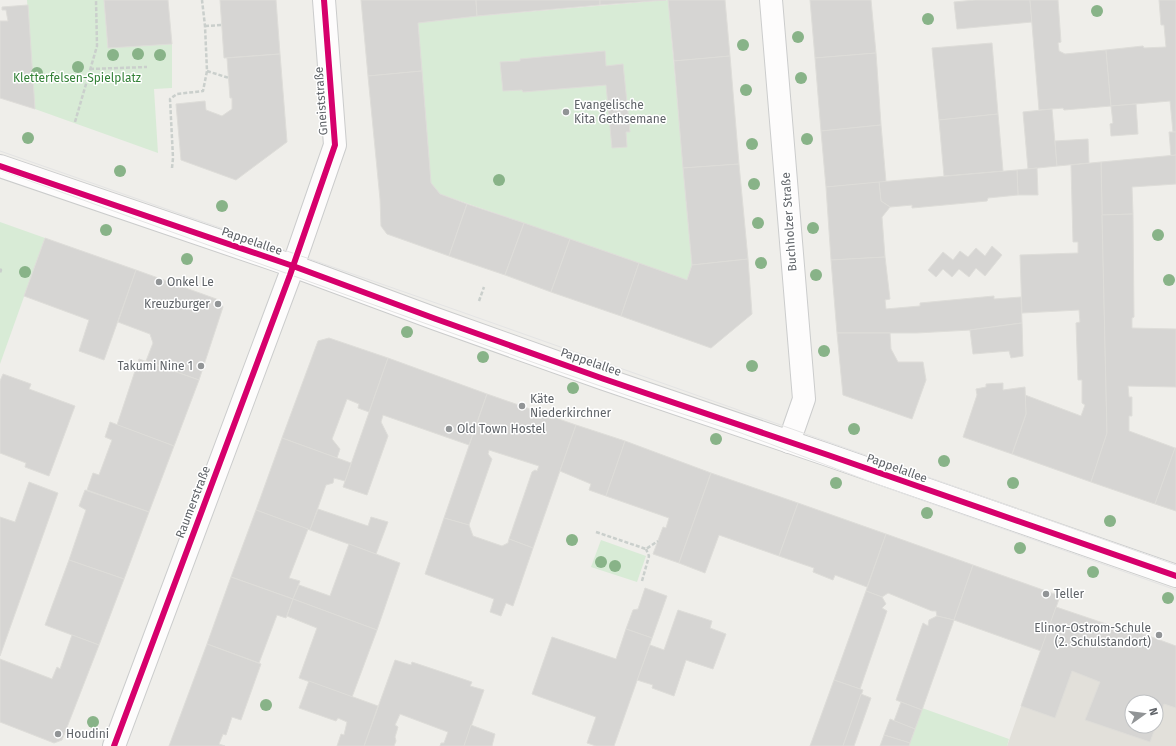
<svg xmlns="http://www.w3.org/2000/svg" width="1176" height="746" font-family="'Fira Sans',sans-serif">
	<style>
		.education { fill: #e2e0da; fill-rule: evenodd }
		.green { fill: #d8ebd6 }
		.building { fill: #d6d5d3; stroke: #deddd9 }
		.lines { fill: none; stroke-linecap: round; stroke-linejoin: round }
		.minor-casing { stroke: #cbcccc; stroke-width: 24 }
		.path { stroke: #cacfcc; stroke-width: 2.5; stroke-dasharray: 4 2; stroke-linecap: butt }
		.minor { stroke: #fdfcfc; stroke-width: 22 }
		.tram { stroke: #e4e4e4; stroke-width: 1 }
		.cycleway-casing { stroke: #fff; stroke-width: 8 }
		.cycleway { stroke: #d6006c; stroke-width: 6 }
		.tree { fill: #88b388 }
		.poi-dot { fill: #919496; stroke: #fff; stroke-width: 1.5 }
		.labels { text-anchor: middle; stroke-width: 3; stroke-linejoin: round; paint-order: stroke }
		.park-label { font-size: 12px; fill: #348238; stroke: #fff }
		.street-label { font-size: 12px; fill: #5f6368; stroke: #fff }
		.poi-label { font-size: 12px; fill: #5f6368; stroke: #fff; text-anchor: start }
	</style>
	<rect width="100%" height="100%" fill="#efeeea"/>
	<path class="education" d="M 1056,607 L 1117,628 L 1119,625 L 1176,646 L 1176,746 L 1007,746 ZM 1132,702 L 1156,702 L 1156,726 L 1132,726 Z"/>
	<g class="green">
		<polygon points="27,0 104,0 108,48 172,44 172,88 154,89 158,153 35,109"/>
		<polygon points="668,0 692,265 687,280 440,194 431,183 418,23 477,16"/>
		<polygon points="0,222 45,238 0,364"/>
		<polygon points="601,540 646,556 637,582 591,567"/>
		<polygon points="922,708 1009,739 1007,746 909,746"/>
	</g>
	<g class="building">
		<polygon points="104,0 168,0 172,44 108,48"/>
		<polygon points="220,0 276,0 280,54 224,58"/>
		<polygon points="361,0 476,0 477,16 418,23 422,71 368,76"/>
		<polygon points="476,0 600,0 600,5 477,16"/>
		<polygon points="600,0 666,0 600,5"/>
		<polygon points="668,0 725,0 730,56 674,61"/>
		<polygon points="810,0 871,0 876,53 815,58"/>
		<polygon points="975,0 1030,0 1032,22 957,29 954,2"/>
		<polygon points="1030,0 1058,0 1061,42 1058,43 1059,51 1065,54 1106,50 1111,106 1064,110 1063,108 1039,110"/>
		<polygon points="1159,0 1176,0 1176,132 1173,132 1170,101 1111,106 1106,50 1143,46 1144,48 1166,47 1164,25 1161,25"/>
		<polygon points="28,5 35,109 0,98 0,21 8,21 6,10 2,10 2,7"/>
		<polygon points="992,43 998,114 939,120 932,48"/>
		<polygon points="605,51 606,66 623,64 630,132 626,132 627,147 612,148 606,85 523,92 522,90 503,91 500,62 520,61 520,59"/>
		<polygon points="876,53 881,125 821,131 815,58"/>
		<polygon points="280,54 287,142 236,180 181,160 176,104 205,101 206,110 222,116 232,109 232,98 230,98 227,58"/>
		<polygon points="730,56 739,164 683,168 674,61"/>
		<polygon points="422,71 431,183 440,194 467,204 449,256 387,234 381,226 380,199 368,76"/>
		<polygon points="1136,104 1138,134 1111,136 1110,124 1113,123 1111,106"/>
		<polygon points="1052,109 1057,166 1028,169 1023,112"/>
		<polygon points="998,114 1003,171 944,176 939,120"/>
		<polygon points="881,125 886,182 826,187 821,131"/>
		<polygon points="1169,132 1176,132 1176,155 1171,156"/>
		<polygon points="1088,139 1089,163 1057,166 1055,141"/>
		<polygon points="1176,155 1176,184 1132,187 1133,214 1102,215 1101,162"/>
		<polygon points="1101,162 1107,433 1091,482 1012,454 1026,414 1025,395 1081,416 1085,405 1082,403 1082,380 1078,380 1076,323 1080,322 1079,310 1022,313 1020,255 1078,253 1078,242 1073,242 1071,165"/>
		<polygon points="739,164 748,259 692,265 683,168"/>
		<polygon points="1037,168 1038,195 1018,195 1017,170"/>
		<polygon points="1017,170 1018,195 988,198 987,201 912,208 912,205 890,207 881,201 879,182"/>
		<polygon points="879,182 881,201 890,207 882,217 885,257 831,260 826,187"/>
		<polygon points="467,204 524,223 505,275 449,256"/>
		<polygon points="1133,214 1134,317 1132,318 1132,328 1176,329 1176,387 1128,386 1129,397 1132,397 1132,416 1129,416 1129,431 1175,448 1155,504 1091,482 1107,433 1102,215"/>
		<polygon points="524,223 570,239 551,292 505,275"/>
		<polygon points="45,238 136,270 104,360 79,351 89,320 24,296"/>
		<polygon points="570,239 639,263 621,316 551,292"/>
		<polygon points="992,246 1002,255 985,276 976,268 969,277 959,269 952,277 943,269 936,277 928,270 943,252 953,260 960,251 968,257 976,248 985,256"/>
		<polygon points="885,257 890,299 885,300 886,309 920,306 920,303 994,296 994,299 1021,297 1022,323 970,330 916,333 837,333 831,260"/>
		<polygon points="748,259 752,314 711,348 621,316 639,263 687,280 692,265"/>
		<polygon points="136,270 219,300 223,307 199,380 146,361 153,343 150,334 118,322"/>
		<polygon points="1022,323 1023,356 1011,358 1009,351 973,354 970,330"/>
		<polygon points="837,333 890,333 891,349 898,362 923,362 926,380 912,419 843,395"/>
		<polygon points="329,338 388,358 369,412 358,408 359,404 347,399 332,439 340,449 337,458 282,438 318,341"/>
		<polygon points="388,358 487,394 469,445 383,415 381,422 388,436 367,495 343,487"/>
		<polygon points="139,359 199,380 174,446 117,425"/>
		<polygon points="3,374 31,384 29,389 75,406 49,476 25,467 26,463 0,453 0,381"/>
		<polygon points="1003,383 1003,390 1025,387 1026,414 1012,454 963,437 977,395 976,389 986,387 986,384"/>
		<polygon points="487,394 576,425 533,548 509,539 532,472 535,470 537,471 539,466 489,450 488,454 492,459 469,525 444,518"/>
		<polygon points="110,422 174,446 149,512 87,490 93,473 99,475 112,440 105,437"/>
		<polygon points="576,425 625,441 606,496 589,490 591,484 560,471"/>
		<polygon points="282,438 351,463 345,481 334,478 333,483 326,485 310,530 256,510"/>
		<polygon points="625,441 711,473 679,563 653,554 663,527 666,528 669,518 606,496"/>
		<polygon points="1175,448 1176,448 1176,511 1155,504"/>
		<polygon points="711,473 798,503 779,556 719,535 705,573 679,563"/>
		<polygon points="29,482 58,493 0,656 0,517 15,522"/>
		<polygon points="85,490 149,512 124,579 69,560 86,510 79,506"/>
		<polygon points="798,503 886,534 867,587 835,575 833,580 813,572 814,568 779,556"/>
		<polygon points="318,509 368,526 371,517 388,522 376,554 310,530"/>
		<polygon points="256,510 308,529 289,578 300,581 293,599 231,577"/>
		<polygon points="444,518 469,525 473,536 502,546 508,543 509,539 533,548 513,606 506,603 501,616 490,612 494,599 425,574"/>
		<polygon points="886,534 973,565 954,620 937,616 936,611 932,611 888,593 882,597 866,591"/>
		<polygon points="349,544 400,563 377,630 293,599 299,585 330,596"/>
		<polygon points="69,560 124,579 99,645 45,625"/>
		<polygon points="973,565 1060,596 1041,651 954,620"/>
		<polygon points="231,577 293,599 286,618 277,615 259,663 207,644"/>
		<polygon points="645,588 667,596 652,638 626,629 633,610 638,609"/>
		<polygon points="866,591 882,597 886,604 882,608 887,611 860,689 834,680"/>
		<polygon points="293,599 377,630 352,697 299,678 317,628 287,616"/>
		<polygon points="1056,607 1118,628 1119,625 1176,646 1176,708 1164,704 1156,726 1156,702 1132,702 1132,726 1156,726 1150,742 1085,720 1100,682 1072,671 1055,718 1021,706"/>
		<polygon points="678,610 712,621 710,628 726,634 713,669 686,660 674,696 652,688 653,685 637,680 650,645 664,650"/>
		<polygon points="937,616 954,620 922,710 896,700 923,623 928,626 929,620"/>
		<polygon points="626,629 652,638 614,746 596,746 587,743 596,717 532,694 552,637 616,659"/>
		<polygon points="72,635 99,645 62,740 54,743 0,722 0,659 52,679 57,667 60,669"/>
		<polygon points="207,644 261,664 241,720 232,717 226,735 223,734 219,744 225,746 169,746"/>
		<polygon points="395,660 411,665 412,662 472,682 470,686 484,690 464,746 440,746 441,743 444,743 448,732 400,714 395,725 398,727 395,737 396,741 394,746 364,746"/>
		<polygon points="834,680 863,690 843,746 810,746"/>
		<polygon points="309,681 378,706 364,746 337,746 341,734 344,735 347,722 338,718 336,721 299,708"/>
		<polygon points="861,694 871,698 854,746 843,746"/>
		<polygon points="901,702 922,710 915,729 894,721"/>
		<polygon points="890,719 915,729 910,743 884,735"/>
		<polygon points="471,725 495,734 492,746 464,746"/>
		<polygon points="884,735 910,743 909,746 880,746"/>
	</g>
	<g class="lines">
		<defs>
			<g id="minor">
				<polyline points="771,0 804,399 789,442"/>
				<polyline points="0,166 293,266 436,319 604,379 828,455 1176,576"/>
				<polyline points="114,746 290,275 335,145 324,0"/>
			</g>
		</defs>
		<use href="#minor" class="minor-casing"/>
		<g class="path">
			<polyline points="205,26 222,25"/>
			<polyline points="90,69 147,67"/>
			<polyline points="207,71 229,78"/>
			<polyline points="75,122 97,46 96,0"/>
			<polyline points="172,168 173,158 170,99 177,94 203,91 207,71 205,26 202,0"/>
			<polyline points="0,269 1,270 0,273"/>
			<polyline points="479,301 484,287"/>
			<polyline points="596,532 646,549 658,541"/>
			<polyline points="642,581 649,556 646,549"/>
		</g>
		<use href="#minor" class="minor"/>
		<g class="tram">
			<polyline points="0,151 456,310 1176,565"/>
			<polyline points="0,170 546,367 646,402 741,433 882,486 1176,590"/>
		</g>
		<defs>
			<g id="cycleway">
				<polyline points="0,166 293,266 436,319 604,379 828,455 1176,576"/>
				<polyline points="114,746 290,275 335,145 324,0"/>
			</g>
		</defs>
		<use href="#cycleway" class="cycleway-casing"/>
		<use href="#cycleway" class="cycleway"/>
	</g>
	<g class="tree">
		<circle cx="1097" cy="11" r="6"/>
		<circle cx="928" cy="19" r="6"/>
		<circle cx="798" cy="37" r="6"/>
		<circle cx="743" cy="45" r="6"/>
		<circle cx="138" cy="54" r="6"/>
		<circle cx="113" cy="55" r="6"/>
		<circle cx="160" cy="55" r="6"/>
		<circle cx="78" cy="67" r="6"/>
		<circle cx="37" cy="73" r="6"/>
		<circle cx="801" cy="78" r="6"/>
		<circle cx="746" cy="90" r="6"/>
		<circle cx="28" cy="138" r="6"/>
		<circle cx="807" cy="139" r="6"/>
		<circle cx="752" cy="144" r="6"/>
		<circle cx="120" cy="171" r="6"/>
		<circle cx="499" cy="180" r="6"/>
		<circle cx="754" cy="184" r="6"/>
		<circle cx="222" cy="206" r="6"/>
		<circle cx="758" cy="223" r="6"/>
		<circle cx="813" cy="228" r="6"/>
		<circle cx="106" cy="230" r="6"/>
		<circle cx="1158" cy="235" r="6"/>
		<circle cx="187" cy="259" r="6"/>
		<circle cx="761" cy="263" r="6"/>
		<circle cx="25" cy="272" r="6"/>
		<circle cx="816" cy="275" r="6"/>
		<circle cx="1169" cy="280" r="6"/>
		<circle cx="407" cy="332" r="6"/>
		<circle cx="824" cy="351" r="6"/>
		<circle cx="483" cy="357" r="6"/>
		<circle cx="752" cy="366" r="6"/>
		<circle cx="573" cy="388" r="6"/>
		<circle cx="854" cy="429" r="6"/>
		<circle cx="716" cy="439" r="6"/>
		<circle cx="944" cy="461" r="6"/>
		<circle cx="836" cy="483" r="6"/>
		<circle cx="1013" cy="483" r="6"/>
		<circle cx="927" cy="513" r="6"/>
		<circle cx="1110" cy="521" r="6"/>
		<circle cx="572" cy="540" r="6"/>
		<circle cx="1020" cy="548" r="6"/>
		<circle cx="601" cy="562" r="6"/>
		<circle cx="615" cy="566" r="6"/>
		<circle cx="1093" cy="572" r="6"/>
		<circle cx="1168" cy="598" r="6"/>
		<circle cx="266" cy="705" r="6"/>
		<circle cx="93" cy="722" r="6"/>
	</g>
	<g class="poi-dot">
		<circle cx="566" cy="112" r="4"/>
		<circle cx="159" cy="282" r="4"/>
		<circle cx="218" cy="304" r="4"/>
		<circle cx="201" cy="366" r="4"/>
		<circle cx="522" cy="406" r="4"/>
		<circle cx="449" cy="429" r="4"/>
		<circle cx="1046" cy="594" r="4"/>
		<circle cx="1159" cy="635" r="4"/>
		<circle cx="58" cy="734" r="4"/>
	</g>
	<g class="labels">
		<g class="park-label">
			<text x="77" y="82">Kletterfelsen-Spielplatz</text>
		</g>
		<g class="street-label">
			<text transform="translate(321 101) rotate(-94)" y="4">Gneiststraße</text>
			<text transform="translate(789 222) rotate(-94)" y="4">Buchholzer Straße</text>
			<text transform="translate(252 241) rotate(19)" y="4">Pappelallee</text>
			<text transform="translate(591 362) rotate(19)" y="4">Pappelallee</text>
			<text transform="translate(897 468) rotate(20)" y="4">Pappelallee</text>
			<text transform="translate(193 502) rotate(-69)" y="4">Raumerstraße</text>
		</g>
		<g class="poi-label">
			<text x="574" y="109">Evangelische<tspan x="574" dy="14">Kita Gethsemane</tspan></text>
			<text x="167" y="286">Onkel Le</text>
			<text x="210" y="308" text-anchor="end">Kreuzburger</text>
			<text x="193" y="370" text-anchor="end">Takumi Nine 1</text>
			<text x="530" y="403">Käte<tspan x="530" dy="14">Niederkirchner</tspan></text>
			<text x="457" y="433">Old Town Hostel</text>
			<text x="1054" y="598">Teller</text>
			<text x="1151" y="632" text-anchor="end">Elinor-Ostrom-Schule<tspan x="1151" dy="14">(2. Schulstandort)</tspan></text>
			<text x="66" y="738">Houdini</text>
		</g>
	</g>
	<g transform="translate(1144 714) rotate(76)"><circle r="19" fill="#ffffff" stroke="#bfc1c3"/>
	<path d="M0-3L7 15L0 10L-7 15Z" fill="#919496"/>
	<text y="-6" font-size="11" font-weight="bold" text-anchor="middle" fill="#5f6368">N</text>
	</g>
</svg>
